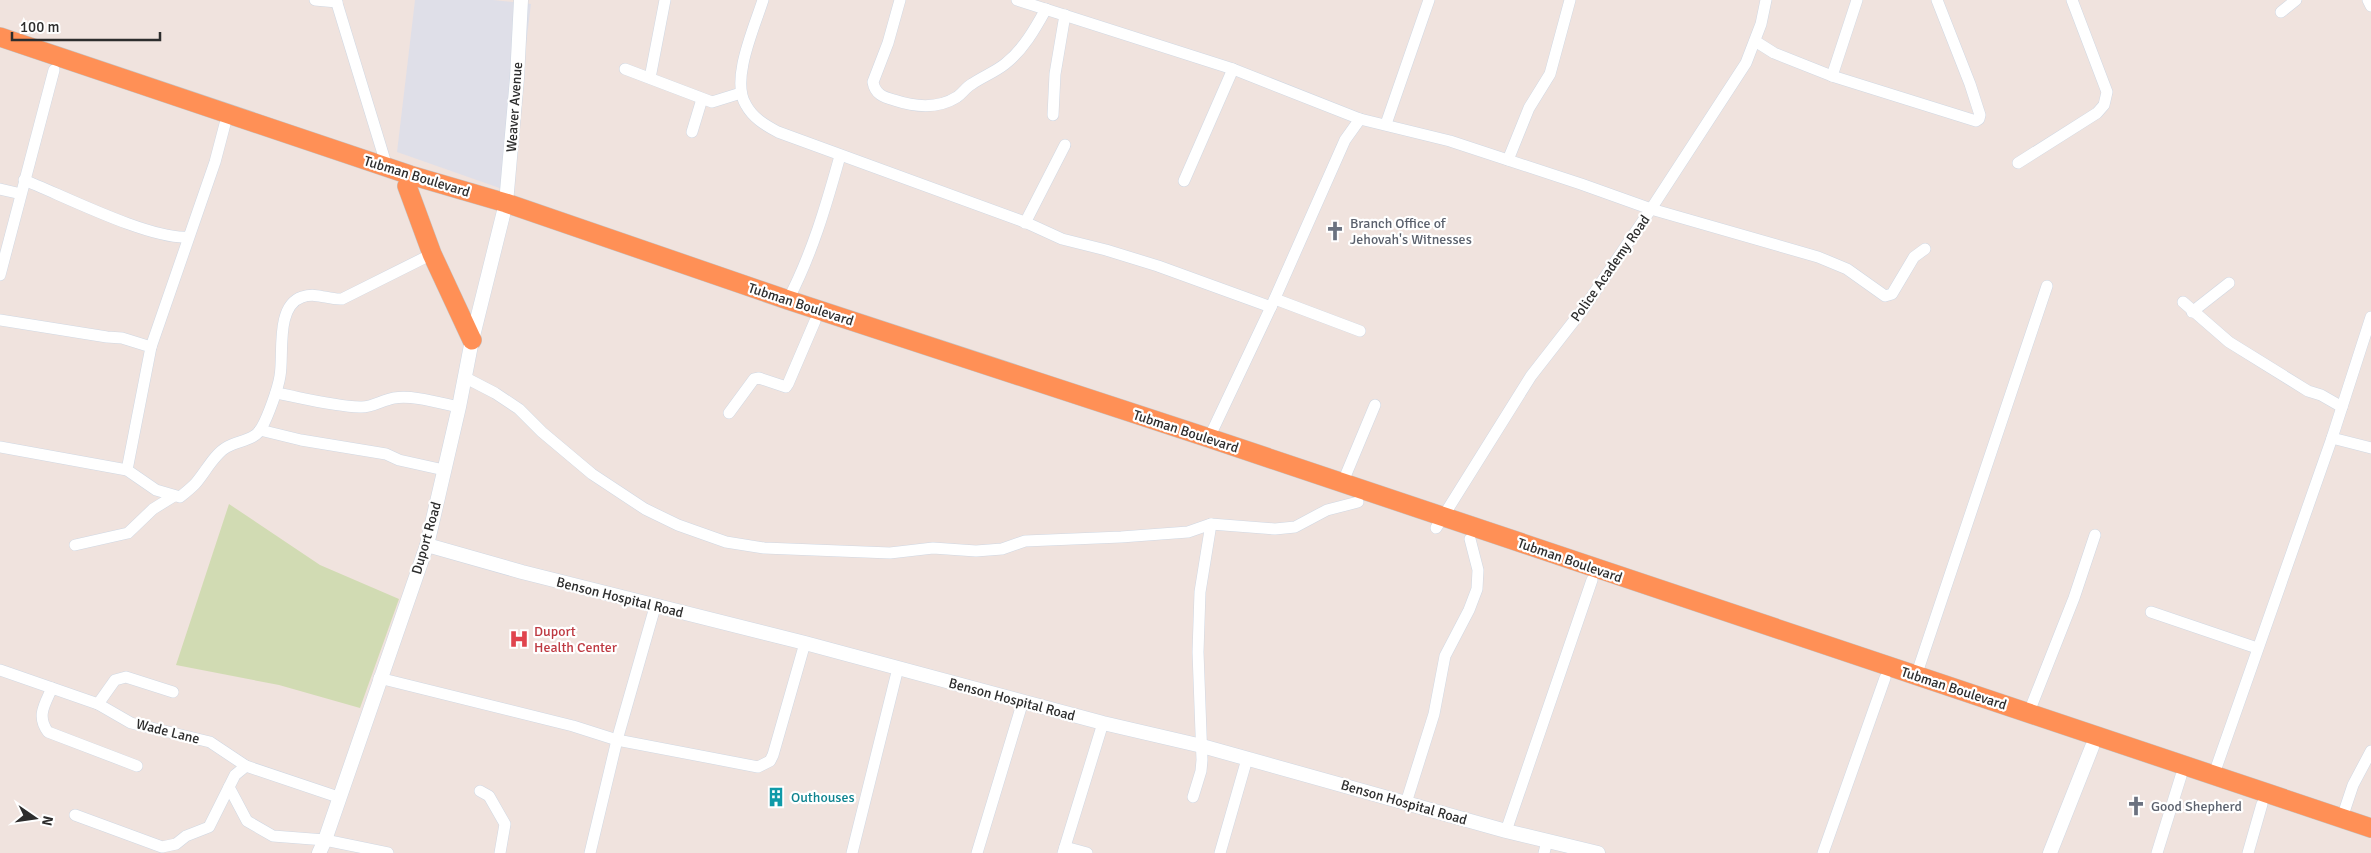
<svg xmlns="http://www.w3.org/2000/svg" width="2371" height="853" font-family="Signika,sans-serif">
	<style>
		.industrial { fill: #dfdfe8 }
		.cemetery { fill: #d1dbb3 }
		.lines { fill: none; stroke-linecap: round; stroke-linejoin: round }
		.minor-casing { stroke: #d0d8e3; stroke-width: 12 }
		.tertiary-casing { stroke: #d0d8e3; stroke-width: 15 }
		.trunk-casing { stroke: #c4c4c4; stroke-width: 20 }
		.minor { stroke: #fff; stroke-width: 11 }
		.tertiary { stroke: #fff; stroke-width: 14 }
		.trunk { stroke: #ff9056; stroke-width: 19 }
		.labels { text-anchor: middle; stroke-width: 4.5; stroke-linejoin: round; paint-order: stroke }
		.street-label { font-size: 14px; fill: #2d2d2d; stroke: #fff }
		.worship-label { font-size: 14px; fill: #5b616d; stroke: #fff; text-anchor: start }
		.health-label { font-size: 14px; fill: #be3a42; stroke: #fff; text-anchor: start }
		.culture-label { font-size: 14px; fill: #0d838f; stroke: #fff; text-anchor: start }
	</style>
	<rect width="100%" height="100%" fill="#f0e3de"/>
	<polygon class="industrial" points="415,0 493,0 531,4 508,191 397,152"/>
	<polygon class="cemetery" points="229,504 320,565 399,599 360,708 279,685 176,665"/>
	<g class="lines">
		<defs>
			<g id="minor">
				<polyline points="315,0 337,2"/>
				<polyline points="336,0 387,167"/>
				<path d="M 763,0 C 755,26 730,80 746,105 C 753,118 765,125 778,132 L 1027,223 L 1062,239 L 1106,250 L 1158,266 L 1271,307"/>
				<path d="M 900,0 L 888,43 L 873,82 C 875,94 883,97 894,100 C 915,107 938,109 957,97 C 963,93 966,87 972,84 C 982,77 995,72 1005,64 C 1023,50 1035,29 1046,9"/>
				<polyline points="1017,0 1233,69 1360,119 1450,141 1581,184 1651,209 1818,257 1847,269 1885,296 1892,294 1914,257 1925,249"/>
				<polyline points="2368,0 2371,6"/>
				<polyline points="2281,12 2296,0"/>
				<polyline points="1755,41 1774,53 1832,76 1976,121 1979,119 1980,115 1970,84 1937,0"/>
				<polyline points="625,69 712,102 741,93"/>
				<polyline points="1832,76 1857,0"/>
				<polyline points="650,78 665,0"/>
				<polyline points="1053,115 1055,74 1065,15"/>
				<polyline points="1386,124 1429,0"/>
				<polyline points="692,132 702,99"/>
				<polyline points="1508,160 1529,108 1550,74 1570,0"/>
				<polyline points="2018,163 2097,113 2104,105 2107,92 2072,0"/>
				<path d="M 24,180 C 62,195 150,240 188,237"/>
				<polyline points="1184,181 1233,69"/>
				<polyline points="0,189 17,193"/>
				<polyline points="1025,223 1065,145"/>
				<polyline points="0,275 54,70"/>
				<polyline points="1275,299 1360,331"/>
				<path d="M 788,300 C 812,254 826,206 840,156"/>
				<polyline points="2183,302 2229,342 2308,391 2321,395 2342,407"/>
				<polyline points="2192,312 2229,283"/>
				<polyline points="0,320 107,337 122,338 151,347 127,470"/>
				<polyline points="151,347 215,162 225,124"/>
				<polyline points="466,378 495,393 519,409 542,432 592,474 645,509 678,525 726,542 764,548 890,553 933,548 976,551 1002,549 1025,541 1121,537 1188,532 1211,524 1275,529 1295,527 1327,510 1358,502"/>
				<path d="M 276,393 C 303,398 332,406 360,407 C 372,408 382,400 394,398 C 414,395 439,403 459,407"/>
				<polyline points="729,413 754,379 759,378 786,387 788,384 815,321"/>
				<polyline points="260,430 301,440 386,454 399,460 444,470"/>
				<polyline points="1209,438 1271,307 1345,140 1360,119"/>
				<polyline points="2332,438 2371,448"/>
				<path d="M 0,447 L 127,470 L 156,490 L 180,497 C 185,493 190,489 195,484 C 205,473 214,454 227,447 C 239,440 255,441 262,427 C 268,416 278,389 280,376 C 284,355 275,306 302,297 C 317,292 328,300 342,299 L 432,254"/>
				<polyline points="1342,484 1375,405"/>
				<polyline points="1436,528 1531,376 1584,308 1651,209 1746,63 1761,24 1766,0"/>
				<polyline points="75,545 128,533 153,509 174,496"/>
				<polyline points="2151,612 2257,648"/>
				<polyline points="0,670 98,704 131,723 210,742 246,766 338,797"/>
				<polyline points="1916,676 2047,286"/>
				<polyline points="379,678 573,726 617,740 758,767 770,761 773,755 805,643"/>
				<path d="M 52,688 C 45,704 36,716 48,732 L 137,766"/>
				<polyline points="98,704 115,680 126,677 173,692"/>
				<polyline points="2029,712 2074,598 2095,535"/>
				<polyline points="2214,774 2332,438 2371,317"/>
				<polyline points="229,787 247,821 273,836 325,840 388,853"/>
				<polyline points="480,791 489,796 505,824 500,853"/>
				<polyline points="1193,797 1201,771 1202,760 1198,652 1200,592 1211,524"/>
				<polyline points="1406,803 1434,714 1445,656 1469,610 1477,589 1478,570 1470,539"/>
				<polyline points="75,815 162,847 176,844 186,836 209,827 235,775 246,766"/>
				<polyline points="2342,818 2353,785 2371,751"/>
				<polyline points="1506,831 1592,580"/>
				<polyline points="1065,847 1087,853"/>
				<polyline points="590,853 617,740 655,607"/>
				<polyline points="852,853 898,668"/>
				<polyline points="977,853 1023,701"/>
				<polyline points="1063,853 1103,723"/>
				<polyline points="1220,853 1247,759"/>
				<polyline points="1544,853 1547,841"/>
				<polyline points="1823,853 1885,678"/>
				<polyline points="2157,853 2181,776"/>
				<polyline points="2248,853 2262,804"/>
			</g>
			<g id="tertiary">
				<polyline points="427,545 522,572 805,643 1103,723 1202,746 1506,831 1598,853"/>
				<polyline points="319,853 325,840 427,545 459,407 472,340 506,203 517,78 521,0"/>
				<polyline points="2050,853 2092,747"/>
			</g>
			<g id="trunk">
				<polyline points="0,37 410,175 506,203 788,300 1209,438 2371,828"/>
				<polyline points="407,186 432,254 472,340"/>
			</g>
		</defs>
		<use href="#minor" class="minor-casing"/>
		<use href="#tertiary" class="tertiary-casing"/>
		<use href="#trunk" class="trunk-casing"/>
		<use href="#minor" class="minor"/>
		<use href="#tertiary" class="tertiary"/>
		<use href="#trunk" class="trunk"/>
	</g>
	<defs>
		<symbol id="church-bare" viewBox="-9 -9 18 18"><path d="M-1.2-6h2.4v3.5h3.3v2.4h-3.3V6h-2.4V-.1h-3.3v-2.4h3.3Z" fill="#6b7280" stroke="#fff" stroke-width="2.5" paint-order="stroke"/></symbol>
		<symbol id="hospital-bare" viewBox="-9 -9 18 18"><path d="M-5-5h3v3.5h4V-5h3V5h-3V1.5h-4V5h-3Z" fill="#e0444e" stroke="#fff" stroke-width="2.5" paint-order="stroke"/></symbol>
		<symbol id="building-bare" viewBox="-9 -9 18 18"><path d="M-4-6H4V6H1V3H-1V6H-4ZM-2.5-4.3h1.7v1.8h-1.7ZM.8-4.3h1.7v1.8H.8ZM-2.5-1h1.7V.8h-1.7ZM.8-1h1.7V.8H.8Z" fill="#0f9aa8" stroke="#fff" stroke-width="2.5" paint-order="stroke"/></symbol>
	</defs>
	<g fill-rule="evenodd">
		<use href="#church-bare" x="1321" y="217" width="28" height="28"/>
		<use href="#hospital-bare" x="505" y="625" width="28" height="28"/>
		<use href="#building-bare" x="762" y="783" width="28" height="28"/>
		<use href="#church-bare" x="2122" y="792" width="28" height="28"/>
	</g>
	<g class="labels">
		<g class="street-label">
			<text transform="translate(514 107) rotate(-86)" y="5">Weaver Avenue</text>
			<text transform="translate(417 176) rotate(17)" y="5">Tubman Boulevard</text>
			<text transform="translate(1610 268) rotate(-55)" y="5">Police Academy Road</text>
			<text transform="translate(801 304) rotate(18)" y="5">Tubman Boulevard</text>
			<text transform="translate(1186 431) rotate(18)" y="5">Tubman Boulevard</text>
			<text transform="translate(426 538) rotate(-74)" y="5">Duport Road</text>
			<text transform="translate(1570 560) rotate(19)" y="5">Tubman Boulevard</text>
			<text transform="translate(620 597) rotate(14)" y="5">Benson Hospital Road</text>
			<text transform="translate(1954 688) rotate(18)" y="5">Tubman Boulevard</text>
			<text transform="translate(1012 699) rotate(15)" y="5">Benson Hospital Road</text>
			<text transform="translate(168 731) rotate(14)" y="5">Wade Lane</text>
			<text transform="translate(1404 802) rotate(16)" y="5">Benson Hospital Road</text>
		</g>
		<g class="worship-label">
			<text x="1350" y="228">Branch Office of<tspan x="1350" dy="16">Jehovah's Witnesses</tspan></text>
			<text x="2151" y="811">Good Shepherd</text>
		</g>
		<g class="health-label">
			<text x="534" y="636">Duport<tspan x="534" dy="16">Health Center</tspan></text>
		</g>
		<g class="culture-label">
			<text x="791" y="802">Outhouses</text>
		</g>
	</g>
	<g transform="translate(35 818) rotate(103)" stroke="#ffffff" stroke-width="4" paint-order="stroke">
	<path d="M0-4L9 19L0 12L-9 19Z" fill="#2d2d2d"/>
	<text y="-8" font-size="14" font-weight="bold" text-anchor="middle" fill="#2d2d2d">N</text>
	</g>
	<path d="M12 32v8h148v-8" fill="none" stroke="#2d2d2d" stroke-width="2.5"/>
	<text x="20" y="32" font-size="15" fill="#2d2d2d" stroke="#ffffff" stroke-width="4" paint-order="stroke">100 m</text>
</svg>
